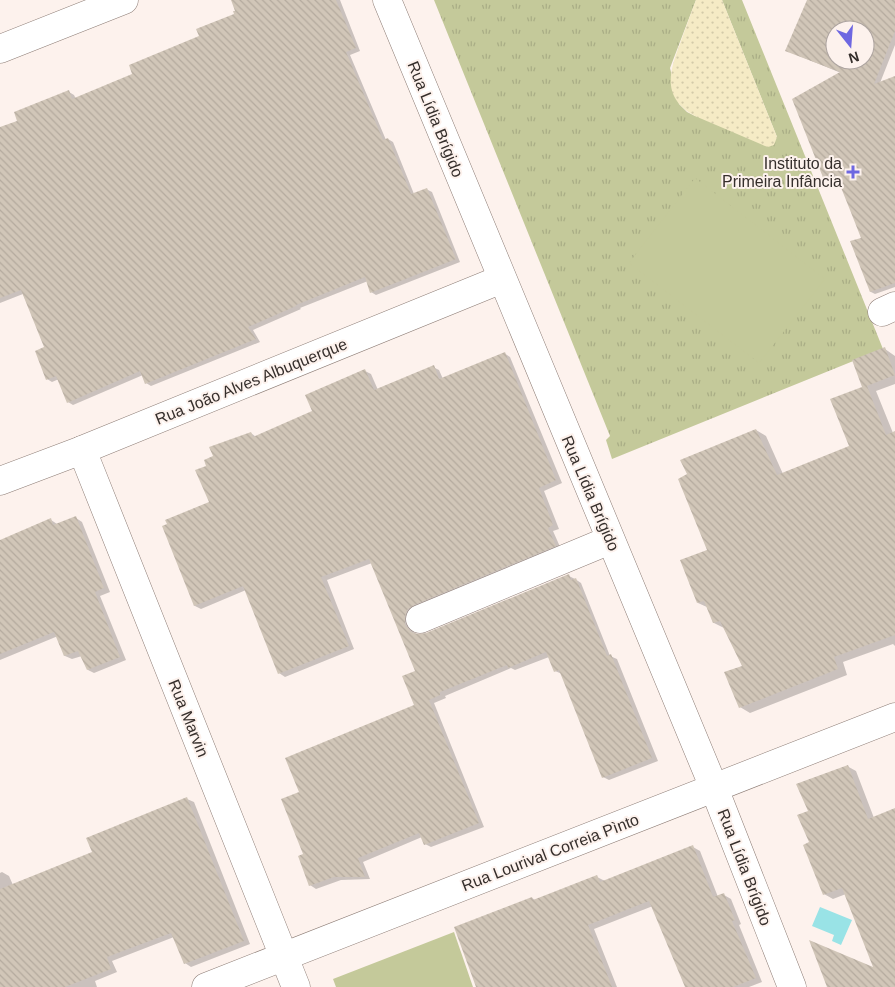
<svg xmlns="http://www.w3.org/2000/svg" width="895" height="987" font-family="Arial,sans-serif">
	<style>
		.grass { fill: url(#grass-tufts) }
		.sand { fill: url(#sand-dots) }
		.pitch { fill: #c4c99a }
		.water { fill: #99e3e6 }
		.shadow { fill: #0003; fill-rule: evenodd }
		.building { fill: url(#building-back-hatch); fill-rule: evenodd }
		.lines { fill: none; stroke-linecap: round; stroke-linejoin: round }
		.street-casing { stroke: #8d7d76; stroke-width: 29 }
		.secondary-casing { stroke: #8d7d76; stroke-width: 29 }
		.street { stroke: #fff; stroke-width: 28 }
		.secondary { stroke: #fff; stroke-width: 28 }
		.poi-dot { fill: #6e67e1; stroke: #fdf2ed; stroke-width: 2 }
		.labels { text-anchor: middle; stroke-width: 4; stroke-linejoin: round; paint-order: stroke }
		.street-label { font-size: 16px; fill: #362f2c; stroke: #fdf2ed }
		.poi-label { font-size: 16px; fill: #362f2c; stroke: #fdf2ed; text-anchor: end }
	</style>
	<defs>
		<pattern id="grass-tufts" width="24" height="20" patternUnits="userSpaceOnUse" patternTransform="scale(1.25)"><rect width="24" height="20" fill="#c4c99a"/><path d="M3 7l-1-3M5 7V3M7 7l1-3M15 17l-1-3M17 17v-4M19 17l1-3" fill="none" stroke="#a9ad85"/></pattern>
		<pattern id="sand-dots" width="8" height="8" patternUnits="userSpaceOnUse" patternTransform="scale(1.25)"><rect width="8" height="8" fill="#f5ebc5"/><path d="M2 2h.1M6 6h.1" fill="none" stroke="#d3caa9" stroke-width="1.8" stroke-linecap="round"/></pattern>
		<pattern id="building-back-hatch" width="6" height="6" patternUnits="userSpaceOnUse" patternTransform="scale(1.25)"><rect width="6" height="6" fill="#d1c6b8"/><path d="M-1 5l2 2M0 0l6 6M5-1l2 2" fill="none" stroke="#b4aa9e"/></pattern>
	</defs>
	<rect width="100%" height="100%" fill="#fdf2ed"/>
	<polygon class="grass" points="434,0 696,0 670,68 679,104 687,112 695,116 777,137 722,0 742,0 883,349 612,459 606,440 610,436"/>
	<path class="sand" d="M 696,0 L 722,0 L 777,137 L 774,145 L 768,147 L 765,146 L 695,116 C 660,97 670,70 681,41 C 686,27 691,13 696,0 Z"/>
	<g class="pitch">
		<polygon points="695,178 825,279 759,363 629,263"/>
		<polygon points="454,932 473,987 336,987 333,979"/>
	</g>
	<polygon class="water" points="820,907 852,920 841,945 832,941 834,935 812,926"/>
	<g class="shadow">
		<polygon points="232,0 340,0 360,51 350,55 386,140 388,139 393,142 414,194 426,189 432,192 460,262 376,295 371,292 368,281 300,308 301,309 253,330 260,342 151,386 146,383 143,375 73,405 68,402 59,379 52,382 47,379 46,348 23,294 0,303 0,129 19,121 69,92 74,95 76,99 134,75 201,37 235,15 236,12"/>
		<path d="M 808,0 L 895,0 L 895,45 L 880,83 L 895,77 L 895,287 L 875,294 L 871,292 L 863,239 L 839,178 L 830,181 L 825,179 L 841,73 L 792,53 ZM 835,30 L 865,30 L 865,60 L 835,60 Z"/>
		<polygon points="885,349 895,356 895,384 876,391 893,433 895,433 895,646 893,644 843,662 847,675 750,713 740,707 743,667 724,628 714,623 709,608 698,603 681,561 709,551 756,430 766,436 783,474 850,447 863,388"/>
		<polygon points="504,353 510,357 562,483 544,491 559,529 553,531 561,549 411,629 416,635 426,635 569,576 575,579 581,583 610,656 617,659 658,761 609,780 603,777 562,674 555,671 549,657 515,670 511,668 445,696 446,698 434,703 484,827 431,847 425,844 422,837 363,862 370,879 341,880 316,889 310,885 304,854 301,793 415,706 417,671 372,563 327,580 354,649 285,677 279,673 246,590 201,609 195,606 164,527 210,503 208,466 214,457 251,433 256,437 314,412 365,371 371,374 378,390 433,367 439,370 443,379"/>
		<polygon points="76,518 82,522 110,592 100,596 126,660 94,673 88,670 82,656 72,659 65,656 58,636 0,660 0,541 51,520 57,524"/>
		<polygon points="847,766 856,771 874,818 895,810 895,987 829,987 875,970 846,894 833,899 824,894 811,842 810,812"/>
		<polygon points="187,799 194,802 250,944 191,967 185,963 174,937 112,961 117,972 95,981 97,987 0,987 0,873 2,872 9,876 13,885 94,853"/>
		<polygon points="693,847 700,851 718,897 724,895 731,899 741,924 739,925 762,982 749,987 686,987 653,906 594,929 617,987 478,987 532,898 535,900 597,877 605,881"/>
	</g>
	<g class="building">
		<polygon points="231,0 336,0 356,48 346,52 383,140 388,138 411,194 427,188 456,259 370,293 365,277 296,305 296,306 248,327 256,339 145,384 140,371 67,403 56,376 46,380 35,351 44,347 21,290 0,298 0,127 17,121 14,112 69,90 72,99 132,74 129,65 199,36 196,29 234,14 233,11 235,11"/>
		<path d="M 807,0 L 895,0 L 895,31 L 874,84 L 895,76 L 895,283 L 870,292 L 850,241 L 861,238 L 850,210 L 836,175 L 824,180 L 792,99 L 840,72 L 785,51 ZM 835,30 L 865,30 L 865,60 L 835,60 Z"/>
		<polygon points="885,347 895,375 867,386 886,435 895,431 895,635 834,657 838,669 739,708 724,672 742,666 720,621 713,623 704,601 697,603 680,560 707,550 678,479 687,474 680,460 756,429 777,475 849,446 830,399 862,387 852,360"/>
		<polygon points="505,352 556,480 539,488 553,525 548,528 556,546 414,605 407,610 405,617 405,625 411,632 418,634 426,633 569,574 571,580 576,578 607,656 611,654 652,758 602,778 559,670 554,672 546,652 508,668 507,665 440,692 440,695 429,700 479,823 424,845 419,833 358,858 365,877 334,877 309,886 298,856 303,854 281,799 299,792 285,758 414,705 402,676 415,671 369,559 321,577 349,646 278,674 243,586 194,606 162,526 167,524 165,520 209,502 195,470 206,466 204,460 213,456 209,447 251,432 253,437 312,411 305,395 365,369 374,390 434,365 439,379"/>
		<polygon points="76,516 104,588 95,592 120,657 87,670 78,651 64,656 54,632 0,654 0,540 51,518 53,525"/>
		<polygon points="848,765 868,819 895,808 895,987 827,987 809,940 873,967 842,888 823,895 803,845 809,842 797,815 808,811 796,784"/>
		<polygon points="187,797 244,941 184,964 171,933 107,957 111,969 65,987 0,987 0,889 92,852 86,838"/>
		<polygon points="693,845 713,897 724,893 735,920 732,921 756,978 733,987 685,987 649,901 588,925 612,987 476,987 454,927 532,897 533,900 597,875 600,882"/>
	</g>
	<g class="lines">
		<defs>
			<g id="street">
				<polyline points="0,49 124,0"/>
				<polyline points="882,312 895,306"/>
				<polyline points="82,450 296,987"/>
				<polyline points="0,481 82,450 502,279"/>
				<polyline points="420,619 610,540"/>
				<polyline points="206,987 895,717"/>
			</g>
			<polyline id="secondary" points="387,0 714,788 792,987"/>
		</defs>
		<use href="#street" class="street-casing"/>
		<use href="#secondary" class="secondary-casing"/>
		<use href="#street" class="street"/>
		<use href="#secondary" class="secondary"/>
	</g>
	<path class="poi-dot" d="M850.5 164.5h5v5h5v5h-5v5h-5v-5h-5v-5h5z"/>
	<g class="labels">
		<g class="street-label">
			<text transform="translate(436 119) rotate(68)" y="6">Rua Lídia Brígido</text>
			<text transform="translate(251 381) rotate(-22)" y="6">Rua João Alves Albuquerque</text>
			<text transform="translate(591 493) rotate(67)" y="6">Rua Lídia Brígido</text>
			<text transform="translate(189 718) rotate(68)" y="6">Rua Marvin</text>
			<text transform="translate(550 852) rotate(-21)" y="6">Rua Lourival Correia Pìnto</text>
			<text transform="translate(745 867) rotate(69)" y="6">Rua Lídia Brígido</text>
		</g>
		<g class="poi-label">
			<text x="842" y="169">Instituto da<tspan x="842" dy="18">Primeira Infância</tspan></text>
		</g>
	</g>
	<g transform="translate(850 45) rotate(163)"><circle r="24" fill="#fdf2ed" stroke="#ada4a0"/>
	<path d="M0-4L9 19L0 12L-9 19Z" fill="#6e67e1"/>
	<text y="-8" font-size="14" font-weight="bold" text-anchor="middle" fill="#362f2c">N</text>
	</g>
</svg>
